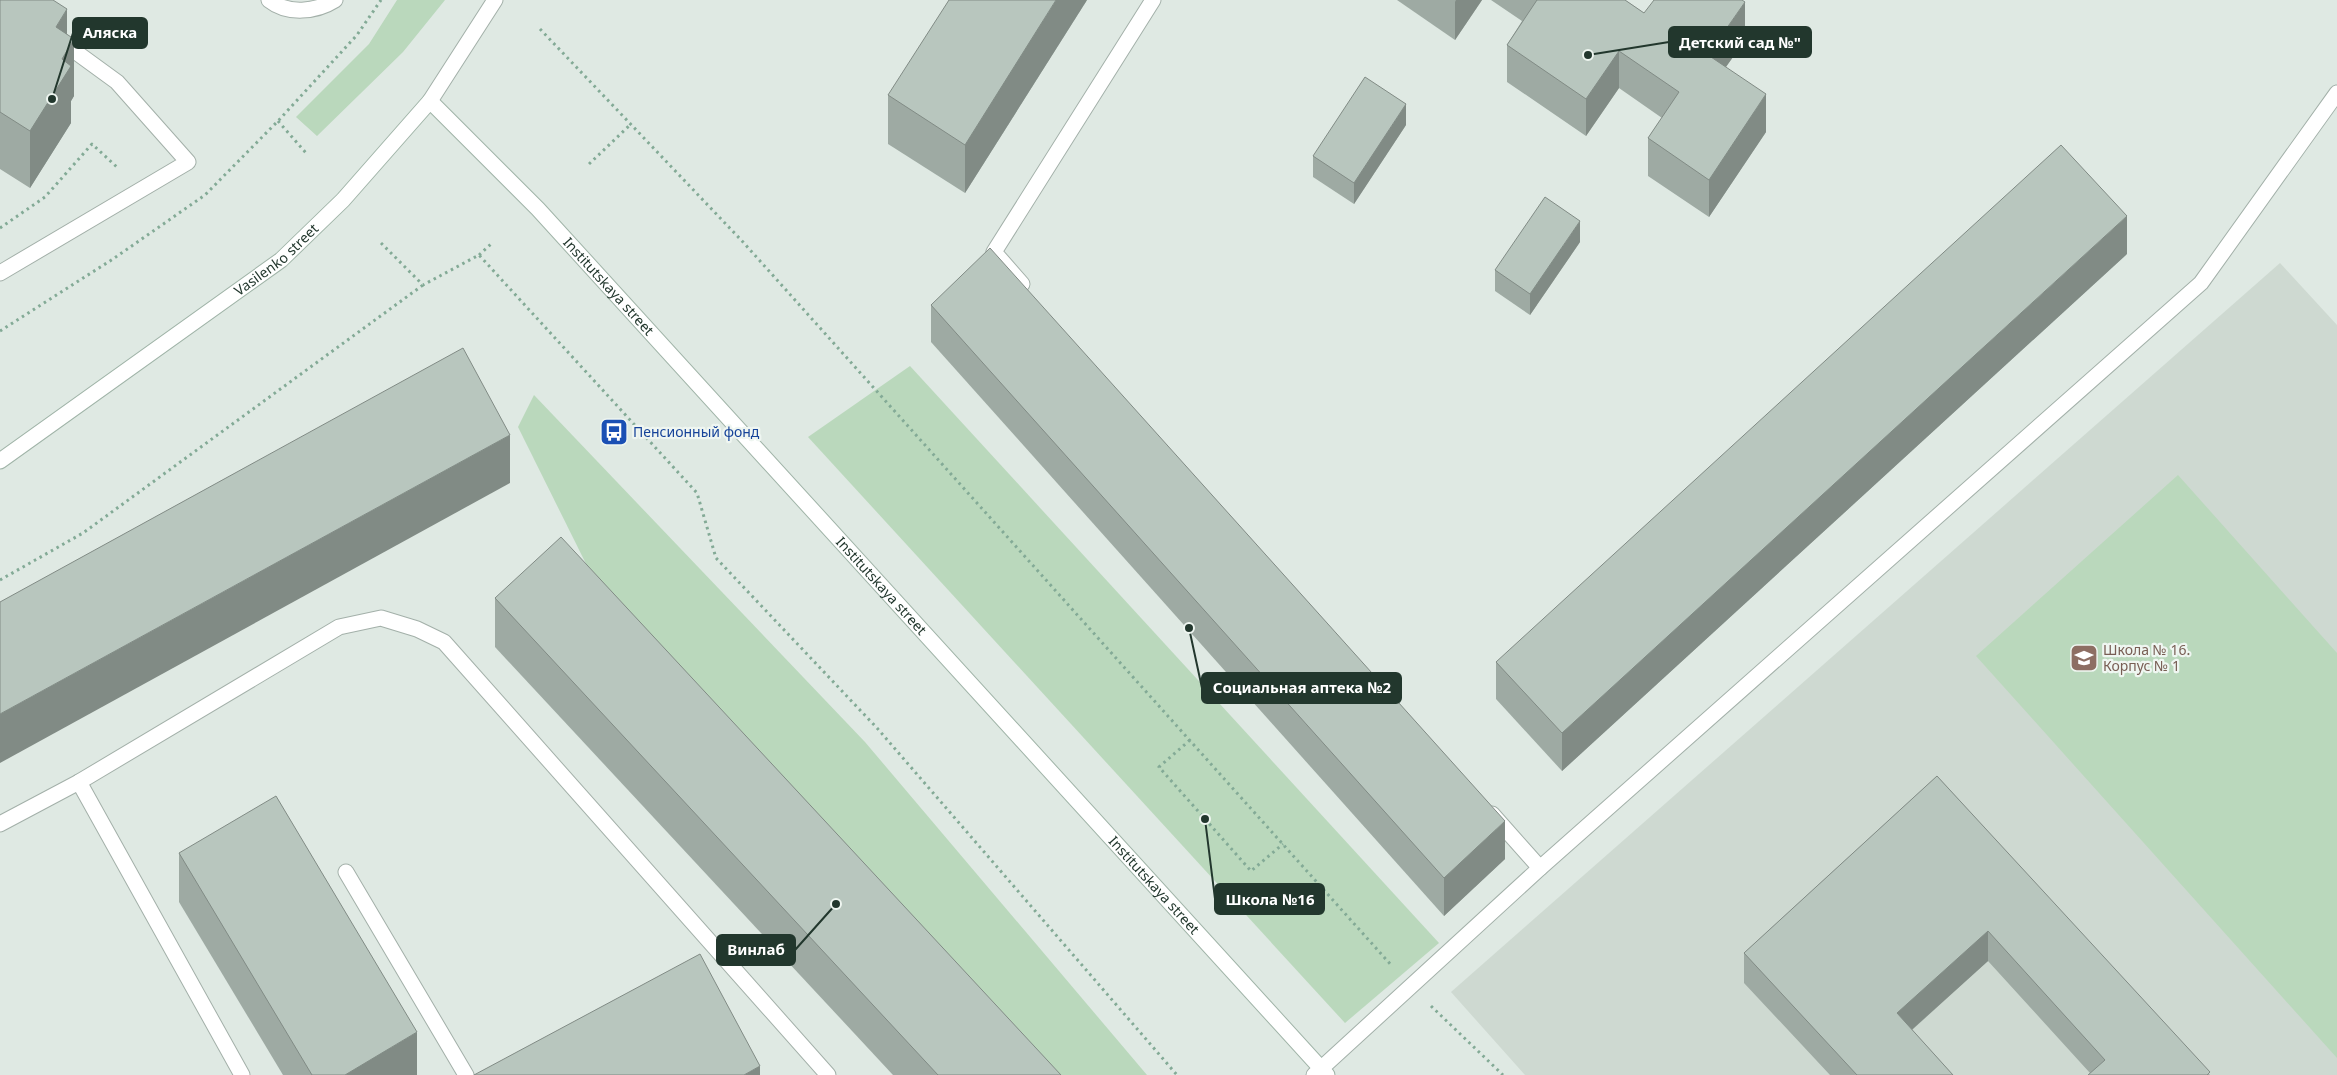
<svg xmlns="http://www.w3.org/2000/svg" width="2337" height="1075" font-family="'Noto Sans',sans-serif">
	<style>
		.built { fill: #ced9d1 }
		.green { fill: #bad8bc }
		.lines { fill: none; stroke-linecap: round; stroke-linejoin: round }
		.service-casing { stroke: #a3b0a9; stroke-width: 17 }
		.minor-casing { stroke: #a3b0a9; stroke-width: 17 }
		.secondary-casing { stroke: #a0b4a8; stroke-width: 17 }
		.path { stroke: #83aa96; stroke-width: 3; stroke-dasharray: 2.5 4; stroke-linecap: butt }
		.service { stroke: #fff; stroke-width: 15 }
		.minor { stroke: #fff; stroke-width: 15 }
		.secondary { stroke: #fff; stroke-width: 15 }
		.wall { fill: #9eaaa3 }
		.shaded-wall { fill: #818b85 }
		.building { fill: #b8c6be; stroke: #818b85 }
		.labels { text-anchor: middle; stroke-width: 4.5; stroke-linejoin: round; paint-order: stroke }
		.street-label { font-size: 14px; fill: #22372d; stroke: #eff6f1 }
		.transit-label { font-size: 14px; fill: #164399; stroke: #eff6f1; text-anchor: start }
		.education-label { font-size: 14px; fill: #785e54; stroke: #eff6f1; text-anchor: start }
		.leader { fill: none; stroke: #22372d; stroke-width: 2 }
		.callout-dot { fill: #22372d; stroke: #eff6f1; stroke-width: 2 }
		.callout { fill: #22372d; stroke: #22372d; stroke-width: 2 }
		.callout-label { font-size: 15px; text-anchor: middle; font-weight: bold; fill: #fff }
	</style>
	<rect width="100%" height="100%" fill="#dfe9e3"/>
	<polygon class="built" points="2280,263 2337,325 2337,1075 1525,1075 1451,992"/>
	<g class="green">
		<polygon points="397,0 445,0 403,52 317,136 296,117 369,44"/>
		<polygon points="910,366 1439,943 1345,1023 808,437"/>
		<polygon points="534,395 865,742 1147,1075 1046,1075 606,604 518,427"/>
		<polygon points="2178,475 2337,653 2337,1058 1976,656"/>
	</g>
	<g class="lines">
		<defs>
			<g id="service">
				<path d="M 269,0 C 288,15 316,12 335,0"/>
				<polyline points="0,273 188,162 117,82 58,39"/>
				<polyline points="1022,284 994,252 1153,0"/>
				<polyline points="79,782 242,1075"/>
				<polyline points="1492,814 1540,868"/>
				<polyline points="0,824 79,782 339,627 381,618 417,629 444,642 828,1075"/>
				<polyline points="346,872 466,1075"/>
				<polyline points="1314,1075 1540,868 2201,283 2337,93"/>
			</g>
			<polyline id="minor" points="430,101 495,0"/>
			<g id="secondary">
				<path id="s1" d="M 0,461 L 281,260 L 343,200 L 430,101 L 538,209 L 1327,1075"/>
			</g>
		</defs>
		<use href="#service" class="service-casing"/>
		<use href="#minor" class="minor-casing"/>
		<use href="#secondary" class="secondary-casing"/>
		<g class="path">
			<polyline points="540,29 743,242 1392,966"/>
			<polyline points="278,121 306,153"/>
			<polyline points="589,164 630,125"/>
			<polyline points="0,228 45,197 92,144 119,169"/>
			<polyline points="381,243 423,285 479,255 697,493 716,558 877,728 1177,1075"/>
			<polyline points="479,255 491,244"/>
			<polyline points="0,331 113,259 205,195 278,121 357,35 381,0"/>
			<polyline points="0,580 83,533 423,285"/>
			<polyline points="1190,740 1159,767 1251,871 1283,844"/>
			<polyline points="1431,1006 1503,1075"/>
		</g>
		<use href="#service" class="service"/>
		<use href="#minor" class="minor"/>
		<use href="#secondary" class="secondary"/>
	</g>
	<g class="wall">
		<polygon points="0,0 67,35 74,96 71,101 71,123 30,188 0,169"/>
		<polygon points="1087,0 965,193 888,144 888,95"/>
		<polygon points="1397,0 1482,0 1455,40"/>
		<polygon points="1491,0 1625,0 1644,13 1745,40 1726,67 1766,132 1709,217 1648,176 1648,138 1662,118 1619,88 1586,136 1507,82 1507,45 1522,21"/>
		<polygon points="1406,125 1354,204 1313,177 1313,156"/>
		<polygon points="1580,242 1530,315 1495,291 1495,270"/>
		<polygon points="2127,254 1562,771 1496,699 1496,662"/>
		<polygon points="931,305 1505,859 1444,916 931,342"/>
		<polygon points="495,598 1061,1075 893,1075 495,647"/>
		<polygon points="1937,776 2210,1075 2090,1073 1988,961 1912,1030 1953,1075 1830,1075 1744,983 1744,953"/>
		<polygon points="179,853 417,1075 283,1075 179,902"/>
	</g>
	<g class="shaded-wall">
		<polygon points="1056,0 1087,0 965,193 965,145"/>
		<polygon points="1456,0 1482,0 1455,40 1455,2"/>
		<polygon points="1745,2 1745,40 1708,92 1708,55"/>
		<polygon points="67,9 67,50 74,39 74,96 71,101 71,123 30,188 30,131 56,27"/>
		<polygon points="1619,51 1619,88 1586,136 1586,99"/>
		<polygon points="1766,94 1766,132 1709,217 1709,180"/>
		<polygon points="1406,104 1406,125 1354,204 1354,183"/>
		<polygon points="2127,216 2127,254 1562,771 1562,733"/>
		<polygon points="1580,221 1580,242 1530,315 1530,294"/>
		<polygon points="510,435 510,483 0,763 0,714"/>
		<polygon points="1505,821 1505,859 1444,916 1444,878"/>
		<polygon points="1988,931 1988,961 1897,1043 1897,1013"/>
		<polygon points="417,1032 417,1075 345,1075"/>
		<polygon points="760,1066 760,1075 744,1075"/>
	</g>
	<g class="building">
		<polygon points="0,0 53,0 67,9 56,27 74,39 62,59 71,66 30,131 0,112"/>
		<polygon points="949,0 1056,0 965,145 888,95"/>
		<polygon points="1537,0 1625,0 1644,13 1654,0 1742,0 1745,2 1708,55 1766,94 1709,180 1648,138 1679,92 1619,51 1586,99 1507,45"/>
		<polygon points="1365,77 1406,104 1354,183 1313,156"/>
		<polygon points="2061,145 2127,216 1562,733 1496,662"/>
		<polygon points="1545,197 1580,221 1530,294 1495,270"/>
		<polygon points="990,248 1505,821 1444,878 931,305"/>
		<polygon points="463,348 510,435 0,714 0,602"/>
		<polygon points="561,537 1061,1075 938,1075 495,598"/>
		<polygon points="1937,776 2210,1072 2207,1075 2088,1075 2105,1060 1988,931 1897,1013 1953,1075 1857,1075 1744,953"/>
		<polygon points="276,796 417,1032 345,1075 312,1075 179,853"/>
		<polygon points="700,954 760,1066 744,1075 474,1075"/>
	</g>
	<defs>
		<symbol id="bus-square" viewBox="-11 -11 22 22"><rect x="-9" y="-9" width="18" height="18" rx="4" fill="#1a4fb4" stroke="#eff6f1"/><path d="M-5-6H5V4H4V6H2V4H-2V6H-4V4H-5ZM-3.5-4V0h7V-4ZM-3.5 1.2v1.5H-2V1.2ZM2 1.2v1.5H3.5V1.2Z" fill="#fff"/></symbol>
		<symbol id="school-square" viewBox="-11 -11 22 22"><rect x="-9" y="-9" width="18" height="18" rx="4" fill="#8d6e63" stroke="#eff6f1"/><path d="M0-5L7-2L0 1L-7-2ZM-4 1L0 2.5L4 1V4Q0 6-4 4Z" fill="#fff"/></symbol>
	</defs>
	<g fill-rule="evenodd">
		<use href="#bus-square" x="598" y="416" width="32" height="32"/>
		<use href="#school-square" x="2068" y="642" width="32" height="32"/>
	</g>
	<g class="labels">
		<g class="street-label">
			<text dy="5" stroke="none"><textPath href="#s1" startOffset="342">Vasilenko street</textPath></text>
			<text dy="5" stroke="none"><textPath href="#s1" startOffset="821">Institutskaya street</textPath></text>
			<text dy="5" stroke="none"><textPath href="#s1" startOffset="1226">Institutskaya street</textPath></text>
			<text dy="5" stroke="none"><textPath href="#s1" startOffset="1631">Institutskaya street</textPath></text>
		</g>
		<g class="transit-label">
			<text x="633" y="437">Пенсионный фонд</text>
		</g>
		<g class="education-label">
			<text x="2103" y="655">Школа № 16.<tspan x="2103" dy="16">Корпус № 1</tspan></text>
		</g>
	</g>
	<path class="leader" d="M52 99L73 33M1588 55L1669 42M1189 628L1202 688M1205 819L1215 899M836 904L795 950"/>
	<g class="callout-dot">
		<circle cx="52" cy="99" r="5"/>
		<circle cx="1588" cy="55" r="5"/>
		<circle cx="1189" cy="628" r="5"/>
		<circle cx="1205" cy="819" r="5"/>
		<circle cx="836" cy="904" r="5"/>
	</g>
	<g class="callout">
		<rect x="73" y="18" width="74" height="30" rx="5"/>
		<rect x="1669" y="27" width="142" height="30" rx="5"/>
		<rect x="1202" y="673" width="199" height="30" rx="5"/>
		<rect x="1215" y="884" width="109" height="30" rx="5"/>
		<rect x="717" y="935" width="78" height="30" rx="5"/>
	</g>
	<g class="callout-label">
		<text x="110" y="38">Аляска</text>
		<text x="1740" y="48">Детский сад №"</text>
		<text x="1302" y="693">Социальная аптека №2</text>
		<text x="1270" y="905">Школа №16</text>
		<text x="756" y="955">Винлаб</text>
	</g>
</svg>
